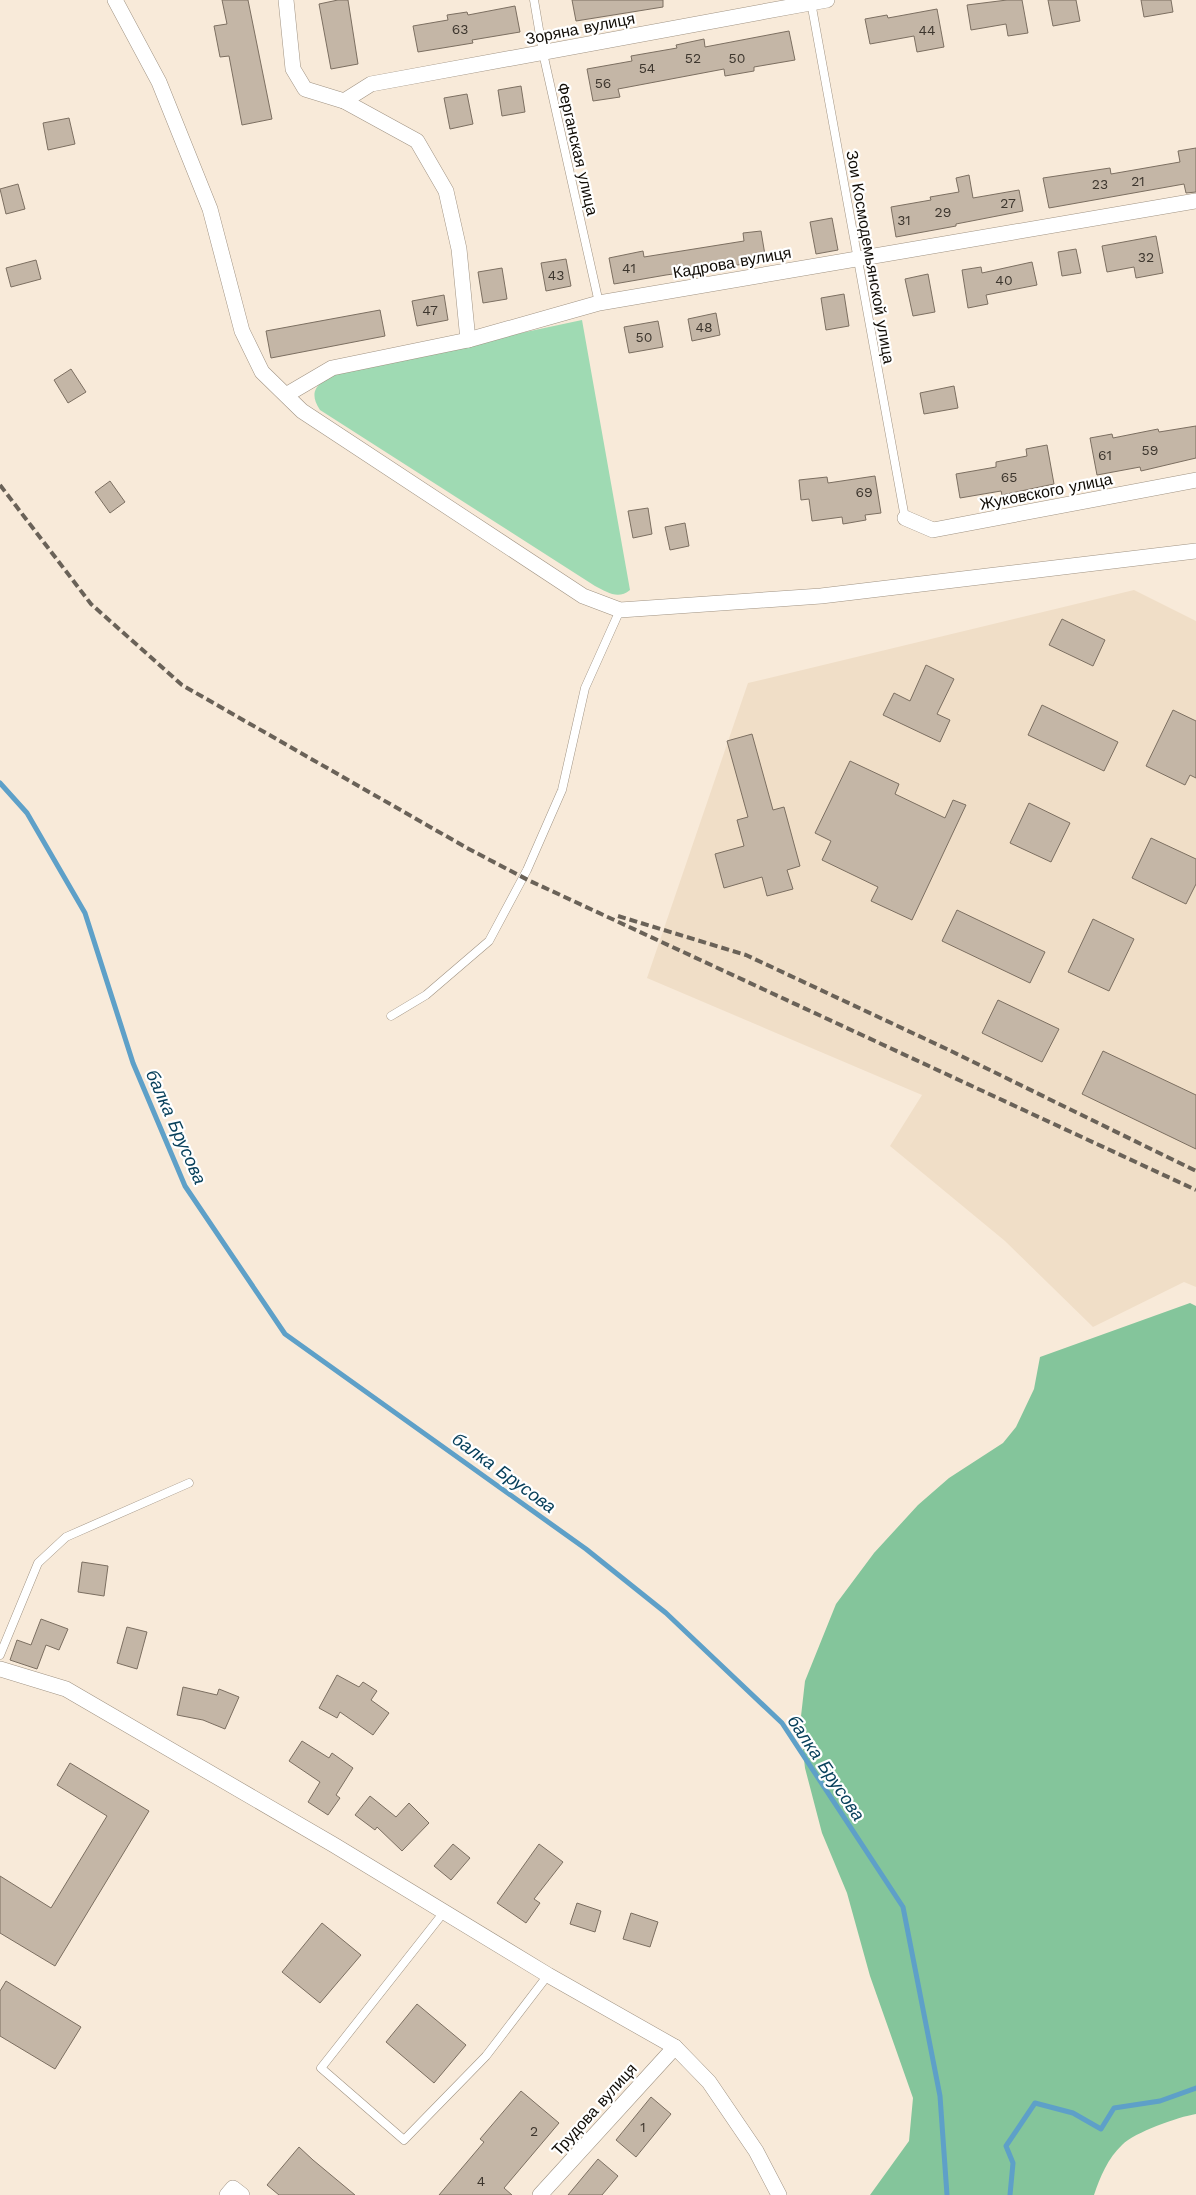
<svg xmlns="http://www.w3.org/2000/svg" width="1196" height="2195" font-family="'Work Sans',sans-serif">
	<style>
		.built { fill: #f0dec7 }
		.green { fill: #9fdab3 }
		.forest { fill: #84c59b }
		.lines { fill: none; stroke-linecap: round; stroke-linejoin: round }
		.stream { stroke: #5ea0c8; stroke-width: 5 }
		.building { fill: #c4b6a6; stroke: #7c6f61 }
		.lane-casing { stroke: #a09383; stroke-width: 9 }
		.street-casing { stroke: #a09383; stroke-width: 16 }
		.lane { stroke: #fff; stroke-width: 8 }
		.street { stroke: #fff; stroke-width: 15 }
		.rail { stroke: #6a6258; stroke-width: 4; stroke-dasharray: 8 4; stroke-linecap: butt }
		.labels { text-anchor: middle; stroke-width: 4.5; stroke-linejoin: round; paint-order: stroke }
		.number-label { font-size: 14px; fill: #3d362e }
		.street-label { font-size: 16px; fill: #100c06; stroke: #fff }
		.water-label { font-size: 18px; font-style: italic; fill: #08405b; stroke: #fff }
	</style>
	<rect width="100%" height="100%" fill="#f8ead9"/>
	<polygon class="built" points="1134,590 1196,621 1196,1287 1184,1282 1093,1327 1005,1241 890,1146 922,1095 647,978 748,683"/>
	<path class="green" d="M 582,320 L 630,590 C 618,600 607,592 595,586 L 320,410 C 306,389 321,382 337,372 Z"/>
	<path class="forest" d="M 1190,1303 L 1196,1306 L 1196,2114 C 1178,2117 1135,2132 1122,2145 C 1108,2158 1100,2177 1094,2195 L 870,2195 L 909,2141 L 913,2098 L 870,1976 L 847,1893 L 822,1833 L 805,1768 L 800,1725 L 805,1681 L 836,1604 L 874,1553 L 918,1505 L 949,1478 L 1003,1443 L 1016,1427 L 1034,1389 L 1040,1357 Z"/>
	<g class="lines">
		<g class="stream">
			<polyline points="0,783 27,813 85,913 133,1063 185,1186 285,1334 586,1549 666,1613 782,1723 903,1907 940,2096 947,2195"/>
			<polyline points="1010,2195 1013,2163 1006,2146 1035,2103 1073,2113 1101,2129 1114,2108 1160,2101 1196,2088"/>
		</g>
	</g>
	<g class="building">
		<polygon points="222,0 248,0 272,119 242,125 229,56 220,57 214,26 227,24"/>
		<polygon points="338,0 348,0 358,64 331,69 319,4"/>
		<polygon points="572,0 663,0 663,7 576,21"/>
		<polygon points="1007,0 1022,0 1028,33 1008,36 1006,24 971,30 967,5"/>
		<polygon points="1048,0 1076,0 1080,21 1053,26"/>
		<polygon points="1141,0 1171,0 1173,12 1144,17"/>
		<polygon points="515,6 520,32 472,40 473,43 418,52 413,26 448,20 447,15 467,12 468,15"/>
		<polygon points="937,9 944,47 917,52 914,36 870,44 865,19 887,15 888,18"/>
		<polygon points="789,31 795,60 754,67 754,71 725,76 724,69 618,89 620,97 593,101 587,69 632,61 631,56 677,48 676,45 704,39 705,47"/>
		<polygon points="521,86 525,112 502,116 498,90"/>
		<polygon points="467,94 473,124 450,129 444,98"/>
		<polygon points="69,118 75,144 48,150 43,123"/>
		<polygon points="1196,148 1196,192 1186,193 1184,184 1049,208 1043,178 1110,168 1111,174 1180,162 1178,151"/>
		<polygon points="969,175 973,198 1019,190 1023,211 956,224 956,226 896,237 891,207 931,200 930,197 959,192 956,178"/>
		<polygon points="18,184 25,209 6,214 0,189"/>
		<polygon points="832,218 838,250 816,254 810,222"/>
		<polygon points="761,231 766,261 666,275 614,284 609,258 643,251 644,257 744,241 743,233"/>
		<polygon points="1156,236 1163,273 1136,278 1134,267 1107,272 1102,246"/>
		<polygon points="1076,249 1081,273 1062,276 1058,252"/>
		<polygon points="566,259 571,286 546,291 541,263"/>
		<polygon points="36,260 41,279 11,287 6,268"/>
		<polygon points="1032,262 1037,285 986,295 988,304 968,308 962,270 981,267 982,273"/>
		<polygon points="502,268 507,299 483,303 478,272"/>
		<polygon points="928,274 935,312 913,316 905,279"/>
		<polygon points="844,294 849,326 826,330 821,298"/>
		<polygon points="444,295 448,320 417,326 412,301"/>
		<polygon points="380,310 385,336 271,358 266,331"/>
		<polygon points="716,313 720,335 692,341 688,319"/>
		<polygon points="658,321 663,347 629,353 624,327"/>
		<polygon points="71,369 86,392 68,403 54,380"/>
		<polygon points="954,386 958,408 924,414 920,393"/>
		<polygon points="1196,426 1196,458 1141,471 1140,467 1097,475 1090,438 1112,434 1113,438 1158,429 1159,432"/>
		<polygon points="1047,445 1054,484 1002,495 1001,491 960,498 956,474 996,467 996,462 1027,456 1026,449"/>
		<polygon points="875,476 881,513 865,515 866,520 843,524 842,517 812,521 809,499 801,500 799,480 827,477 828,483"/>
		<polygon points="110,481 125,502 110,513 95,492"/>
		<polygon points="648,508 652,534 633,538 628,511"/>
		<polygon points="685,523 689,546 670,550 665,527"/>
		<polygon points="1062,619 1105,640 1093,666 1049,645"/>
		<polygon points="926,665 954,679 937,714 950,720 940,742 883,715 894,693 910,701"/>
		<polygon points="1042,705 1118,742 1104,771 1028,735"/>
		<polygon points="1173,710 1196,721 1196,778 1190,775 1185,785 1146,766"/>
		<polygon points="752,734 773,810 784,807 800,866 787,870 793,889 767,896 762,877 724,888 715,854 744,846 737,820 748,817 727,741"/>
		<polygon points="850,761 899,784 895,794 945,818 953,800 966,805 912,920 871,901 878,887 822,860 831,841 815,833"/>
		<polygon points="1029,803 1070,823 1051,862 1010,843"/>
		<polygon points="1151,838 1196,859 1196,884 1186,904 1132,878"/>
		<polygon points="957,910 1045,952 1030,983 942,941"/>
		<polygon points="1093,919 1134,939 1109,991 1068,972"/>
		<polygon points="998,1000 1059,1029 1042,1062 982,1033"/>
		<polygon points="1103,1051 1196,1095 1196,1149 1082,1094"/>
		<polygon points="82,1562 108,1566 104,1596 78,1592"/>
		<polygon points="41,1619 68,1629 59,1650 46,1645 37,1669 10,1660 17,1640 31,1645"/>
		<polygon points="127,1627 147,1632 137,1669 117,1663"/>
		<polygon points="337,1675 359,1687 363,1682 377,1691 371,1700 389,1713 373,1735 340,1712 337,1718 319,1708"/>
		<polygon points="183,1687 217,1695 219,1689 239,1697 225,1729 203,1720 177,1715"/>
		<polygon points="302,1741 329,1758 332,1753 353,1768 336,1795 340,1798 328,1815 308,1802 320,1782 289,1761"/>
		<polygon points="70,1763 149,1811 55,1966 0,1933 0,1876 51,1908 107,1816 57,1785"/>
		<polygon points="370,1796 396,1817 409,1803 429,1823 402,1851 377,1827 375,1830 355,1815"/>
		<polygon points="453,1844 470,1858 451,1880 434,1866"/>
		<polygon points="539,1844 563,1862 534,1899 540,1903 526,1923 497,1903"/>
		<polygon points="577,1903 601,1911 595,1932 570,1924"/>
		<polygon points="631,1913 658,1922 650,1947 623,1939"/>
		<polygon points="322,1923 361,1955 320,2003 282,1972"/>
		<polygon points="6,1981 81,2027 55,2069 0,2036 0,1991"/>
		<polygon points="417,2004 466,2045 434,2083 386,2042"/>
		<polygon points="521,2091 559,2123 504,2188 512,2195 439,2195 484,2142 480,2139"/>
		<polygon points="651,2097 671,2114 636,2157 616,2140"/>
		<polygon points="299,2147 313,2160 355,2195 279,2195 267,2185"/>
		<polygon points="598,2159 618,2176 602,2195 568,2195"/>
	</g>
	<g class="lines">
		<defs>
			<g id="lane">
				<polyline points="534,0 543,53 599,303"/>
				<polyline points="811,2 905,518"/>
				<polyline points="391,1016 426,995 489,941 527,870 562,790 585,688 620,610"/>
				<polyline points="0,1655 38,1563 66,1537 189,1483"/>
				<polyline points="444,1912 321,2068 404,2140 486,2056 548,1975"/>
			</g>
			<g id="street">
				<polyline points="115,0 159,82 210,209 242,331 262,372 302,411 583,596 620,610 821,596 1196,551"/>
				<polyline points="286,0 293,69 305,89 344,101 417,141 446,191 459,249 468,340"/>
				<polyline points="344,101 371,84 827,0"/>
				<polyline points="286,395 332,368 468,340 599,303 1196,201"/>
				<polyline points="905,518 933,530 1196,480"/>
				<polyline points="0,1669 66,1689 334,1845 548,1975 675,2047 709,2082 756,2151 779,2195"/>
				<polyline points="227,2195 233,2188 242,2195"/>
				<polyline points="540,2195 675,2047"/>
			</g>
		</defs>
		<use href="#lane" class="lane-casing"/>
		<use href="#street" class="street-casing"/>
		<use href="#lane" class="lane"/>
		<use href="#street" class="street"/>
		<g class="rail">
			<polyline points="0,485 91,604 182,685 467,848 528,880 1196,1190"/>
			<polyline points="618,916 746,955 951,1051 1196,1171"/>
		</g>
	</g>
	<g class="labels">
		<g class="number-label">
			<text x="460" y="34">63</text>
			<text x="927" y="35">44</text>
			<text x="693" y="63">52</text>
			<text x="737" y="63">50</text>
			<text x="647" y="73">54</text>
			<text x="603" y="88">56</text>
			<text x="1138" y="186">21</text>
			<text x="1100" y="189">23</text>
			<text x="1008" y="208">27</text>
			<text x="943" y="217">29</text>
			<text x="904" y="225">31</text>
			<text x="1146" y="262">32</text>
			<text x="629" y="273">41</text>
			<text x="556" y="280">43</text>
			<text x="1004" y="285">40</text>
			<text x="430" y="315">47</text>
			<text x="704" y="332">48</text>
			<text x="644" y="342">50</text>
			<text x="1150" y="455">59</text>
			<text x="1105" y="460">61</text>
			<text x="1009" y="482">65</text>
			<text x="864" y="497">69</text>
			<text x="643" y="2132">1</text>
			<text x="534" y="2136">2</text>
			<text x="481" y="2186">4</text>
		</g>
		<g class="street-label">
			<text transform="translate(580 28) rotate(-11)" y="6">Зоряна вулиця</text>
			<text transform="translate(578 149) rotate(77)" y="6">Ферганская улица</text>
			<text transform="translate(871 257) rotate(80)" y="6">Зои Космодемьянской улица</text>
			<text transform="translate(732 262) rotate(-10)" y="6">Кадрова вулиця</text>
			<text transform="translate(1046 491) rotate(-11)" y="6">Жуковского улица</text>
			<text transform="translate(594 2109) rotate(-48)" y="6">Трудова вулиця</text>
		</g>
		<g class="water-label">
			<text transform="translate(176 1127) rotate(66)" y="6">балка Брусова</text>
			<text transform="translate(504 1473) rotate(36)" y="6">балка Брусова</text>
			<text transform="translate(826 1768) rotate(56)" y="6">балка Брусова</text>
		</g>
	</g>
</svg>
